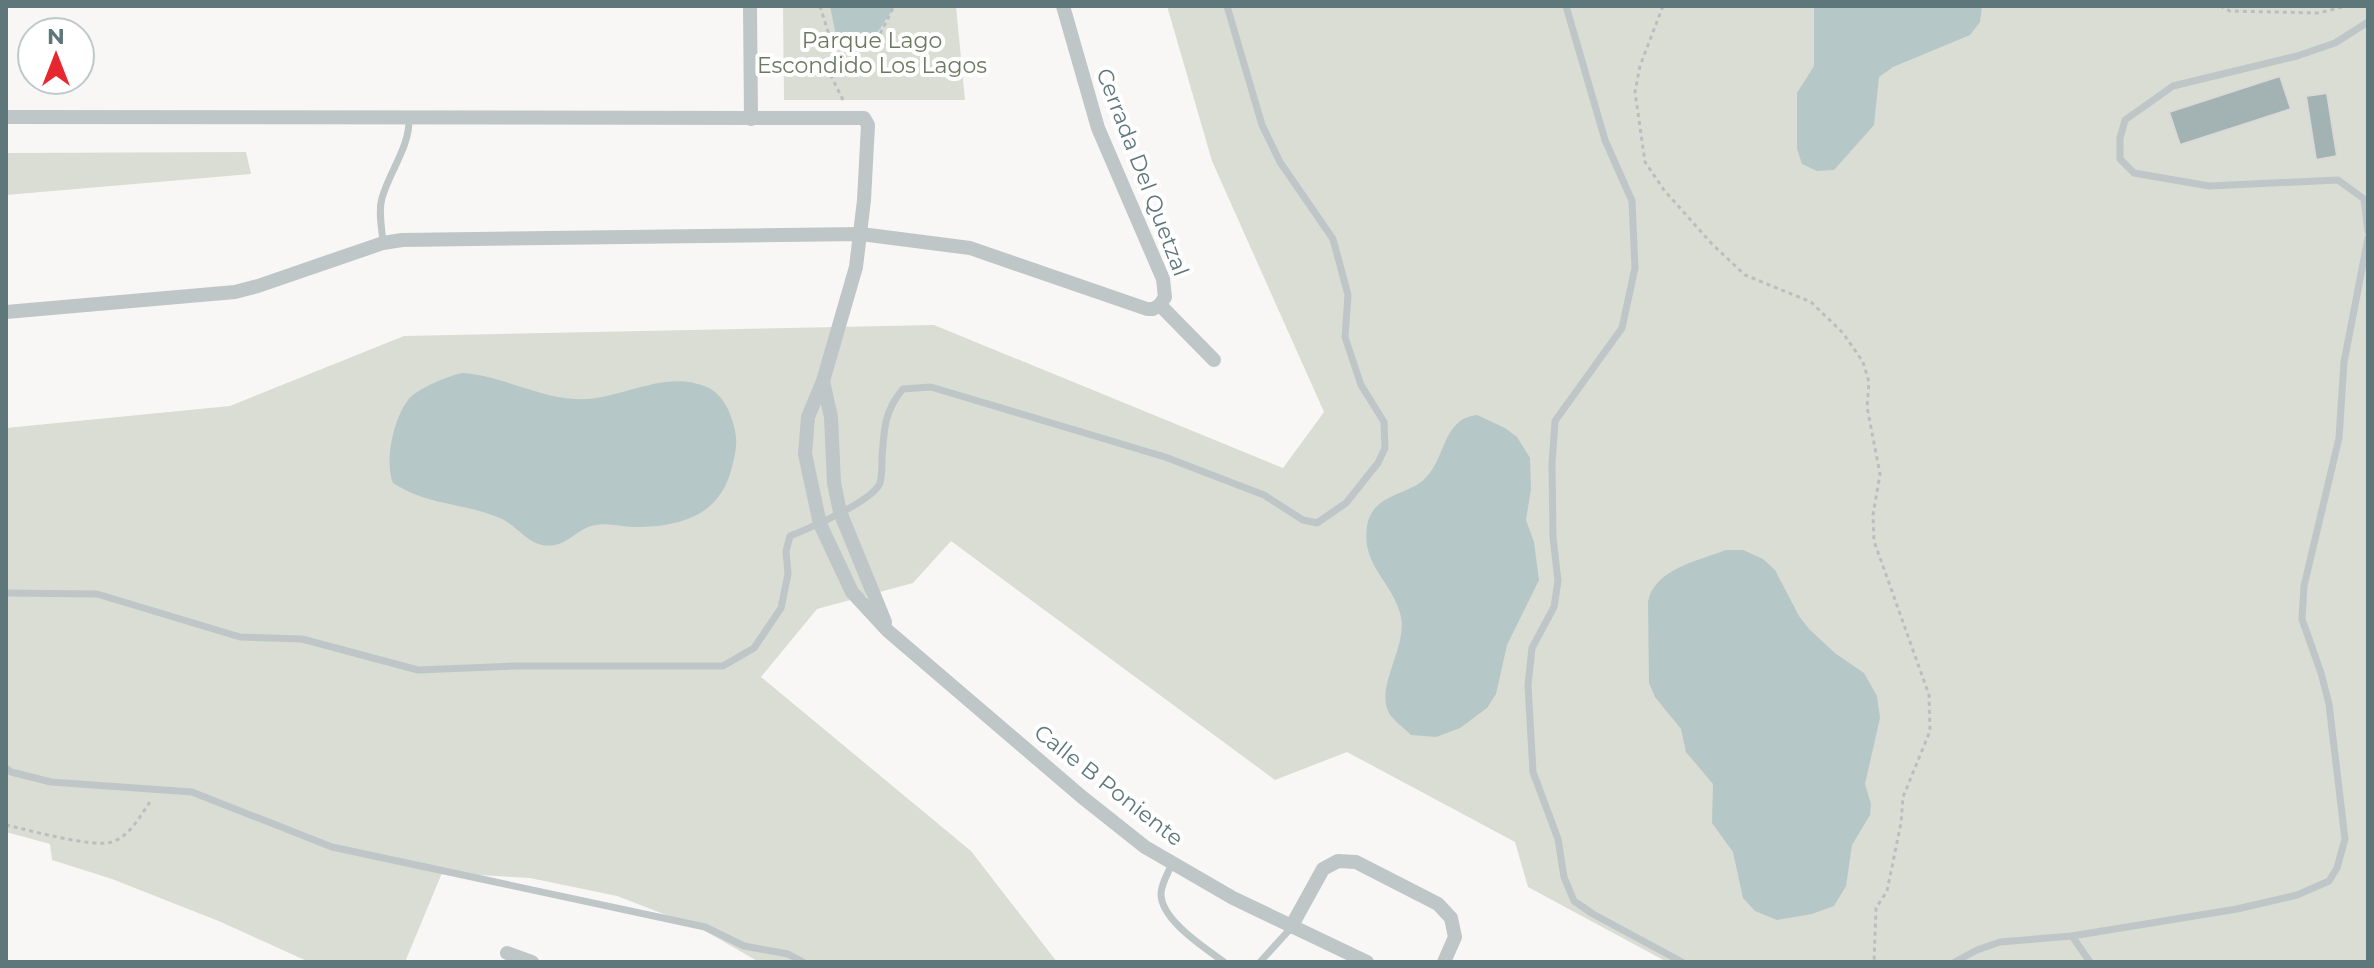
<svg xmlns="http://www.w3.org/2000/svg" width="2374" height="968" font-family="Montserrat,sans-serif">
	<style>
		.green { fill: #daddd4 }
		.water { fill: #b5c7c7 }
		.building { fill: #a3b2b3; stroke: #dad9d8; stroke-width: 2 }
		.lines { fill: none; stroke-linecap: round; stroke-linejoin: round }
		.path { stroke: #b9bfc0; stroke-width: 3; stroke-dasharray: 4 4; stroke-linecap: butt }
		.service { stroke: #bfc6c8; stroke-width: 7 }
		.minor { stroke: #bfc6c8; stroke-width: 14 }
		.labels { text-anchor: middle; stroke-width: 8; stroke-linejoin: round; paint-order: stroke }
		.park-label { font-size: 22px; fill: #6c7961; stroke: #fff }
		.street-label { font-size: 22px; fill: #5e777b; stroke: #fff }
	</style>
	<rect width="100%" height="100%" fill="#f8f7f5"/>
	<g class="green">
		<polygon points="783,6 956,6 965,100 784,100"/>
		<polygon points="1167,6 2368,6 2368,962 1667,962 1528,887 1515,842 1347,752 1275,780 951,541 913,583 817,609 761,677 971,851 1057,962 759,962 700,928 617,896 530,878 442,873 405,962 309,962 221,922 112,879 52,860 50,844 6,832 6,428 230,406 404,336 934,325 1283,468 1324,412 1212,161"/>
		<polygon points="6,139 8,153 246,152 251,174 6,195"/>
	</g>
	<g class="water">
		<polygon points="830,6 895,6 871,42 837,40"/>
		<polygon points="1814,6 1982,6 1980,22 1970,35 1893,67 1879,77 1874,125 1834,170 1817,171 1802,164 1797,149 1797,93 1814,66"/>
		<path d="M 463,373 C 502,376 537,397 575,399 C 619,402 662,368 707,387 C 723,394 732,414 735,431 C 738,444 735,455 732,467 C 721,513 685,526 640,527 C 624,528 607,521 591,526 C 573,532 565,549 542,545 C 527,542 516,526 502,519 C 464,502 431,507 393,483 C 384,461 394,418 408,400 C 416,389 450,375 463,373 Z"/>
		<path d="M 1477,415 L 1505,428 L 1517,437 L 1530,458 L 1531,489 L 1526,520 L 1534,542 L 1539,580 L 1507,645 L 1496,694 L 1487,708 L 1460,728 L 1436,737 L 1411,735 C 1404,728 1394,721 1389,713 C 1375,687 1407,648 1401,617 C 1394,583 1361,566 1367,527 C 1371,496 1402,496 1421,482 C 1447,463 1440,419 1477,415 Z"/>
		<path d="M 1726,550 L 1743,550 L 1763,559 L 1775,570 L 1799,616 L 1809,629 L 1836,654 L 1864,673 L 1877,696 L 1880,718 L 1865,784 L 1871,804 L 1870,815 L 1852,845 L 1846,886 L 1834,906 L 1812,914 L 1777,920 L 1755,911 L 1743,898 L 1733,852 L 1712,823 L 1713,784 L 1686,752 L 1681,729 L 1655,697 L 1649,683 L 1648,602 C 1654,569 1698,561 1726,550 Z"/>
	</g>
	<g class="building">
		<polygon points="2280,76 2291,109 2180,145 2169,112"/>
		<polygon points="2327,93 2337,156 2316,160 2306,96"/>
	</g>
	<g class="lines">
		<g class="path">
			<polyline points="820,6 831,41 854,49"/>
			<polyline points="1663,6 1640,66 1635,92 1645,162 1664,190 1712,244 1745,275 1811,302 1843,333 1863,362 1869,382 1867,407 1880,474 1873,515 1874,541 1929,695 1930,731 1903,797 1901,823 1887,891 1876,908 1874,962"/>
			<polyline points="2220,6 2230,11 2319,13 2346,6"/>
			<path d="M 843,100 L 830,74 C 839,58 850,56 856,44 L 879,36 L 894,6"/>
			<path d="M 6,825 C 29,830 92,848 112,842 C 130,836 140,816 150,802"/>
		</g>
		<g class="service">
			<polyline points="1566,6 1605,140 1632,201 1635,268 1622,328 1555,421 1552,464 1553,537 1558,581 1554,607 1532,648 1528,685 1533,772 1558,839 1564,877 1574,901 1593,914 1682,962"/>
			<polyline points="2368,22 2335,43 2297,56 2173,86 2125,120 2120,138 2120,159 2134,173 2209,186 2338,180 2364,199 2368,231"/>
			<path d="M 383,243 C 382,228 378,212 382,198 C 390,170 410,147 409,118"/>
			<path d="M 6,593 L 97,594 L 240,637 L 302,639 L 418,670 L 515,666 L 723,666 L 754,648 L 781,608 L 788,574 L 786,551 L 790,536 C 810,528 873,501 880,483 C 882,476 882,466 882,458 C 884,430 884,411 903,389 L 931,387 L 1165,457 L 1264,495 L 1303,520 L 1317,523 L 1346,503 L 1378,463 L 1385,448 L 1384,422 L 1361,385 L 1345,337 L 1348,295 L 1333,239 L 1280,162 L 1262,125 L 1227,6"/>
			<polyline points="6,768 11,772 51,782 192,792 332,847 705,927 744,946 788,954 803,962"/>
			<path d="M 1172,864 C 1168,873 1161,884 1161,894 C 1161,920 1205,948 1224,962"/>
			<polyline points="2072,936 2090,962"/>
			<polyline points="1260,962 1291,928"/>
			<polyline points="1955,962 1977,950 2000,942 2072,936 2237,909 2297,895 2329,881 2337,868 2345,839 2329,704 2321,673 2302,619 2304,586 2339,438 2344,362 2368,238"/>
		</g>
		<g class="minor">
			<polyline points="750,6 751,119"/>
			<polyline points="1063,6 1098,128 1163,279 1165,297 1160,305"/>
			<polyline points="6,117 864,118 868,125 864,200 856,267 823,381 808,417 805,454 820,524 852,592 888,631 1082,797 1145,847 1233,898 1367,962"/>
			<polyline points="1160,305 1214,360"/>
			<polyline points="6,312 235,292 258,286 383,243 402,240 861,234 970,248 1147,309 1153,309 1160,305"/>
			<polyline points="823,381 831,417 834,483 840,512 885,622"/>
			<polyline points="1291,927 1323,869 1338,861 1356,862 1438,904 1451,918 1455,937 1444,962"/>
			<polyline points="507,953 532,962"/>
		</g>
	</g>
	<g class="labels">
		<g class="park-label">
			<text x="872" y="48">Parque Lago<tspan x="872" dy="25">Escondido Los Lagos</tspan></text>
		</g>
		<g class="street-label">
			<text transform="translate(1143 172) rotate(69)" y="8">Cerrada Del Quetzal</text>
			<text transform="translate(1109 785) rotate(38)" y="8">Calle B Poniente</text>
		</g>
	</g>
	<rect width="2374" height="968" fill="none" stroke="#5e777b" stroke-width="16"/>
	<g transform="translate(56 56)"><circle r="38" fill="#ffffff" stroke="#bfc9ca" stroke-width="2"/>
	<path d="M0-6L14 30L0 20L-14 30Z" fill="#e72730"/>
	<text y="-12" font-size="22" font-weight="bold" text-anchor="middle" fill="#5e777b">N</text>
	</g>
</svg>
